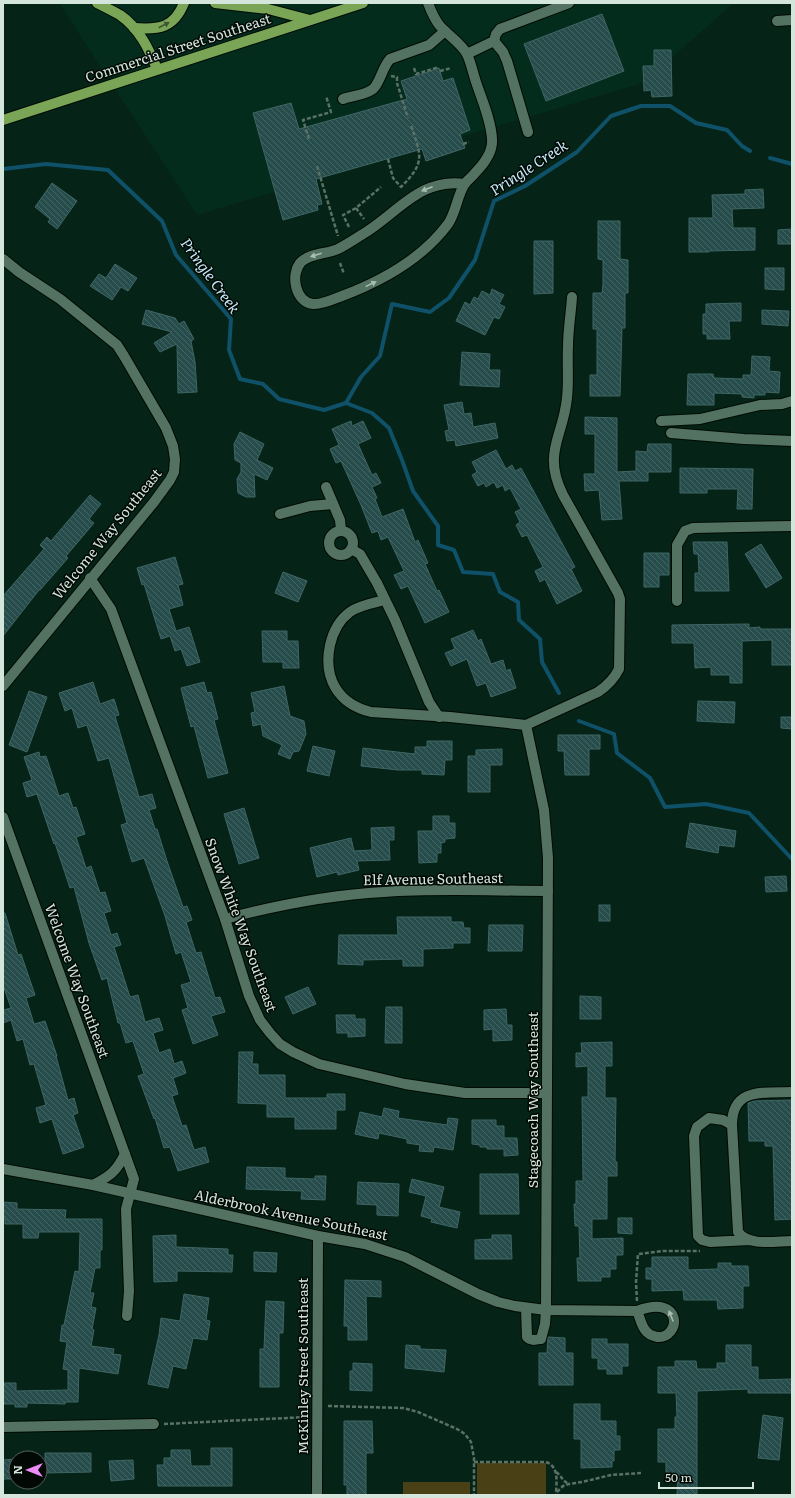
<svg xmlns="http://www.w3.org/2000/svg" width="795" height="1498" font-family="Literata,serif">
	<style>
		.built { fill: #032c1c }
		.garden { fill: #4a4015 }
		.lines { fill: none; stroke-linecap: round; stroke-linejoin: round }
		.stream { stroke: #0f5168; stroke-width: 4 }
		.building { fill: url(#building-back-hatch); stroke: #3f6665 }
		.minor-casing { stroke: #000b04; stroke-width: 12 }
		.major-casing { stroke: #000b04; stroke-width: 12 }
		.path { stroke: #597166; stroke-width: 2.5; stroke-dasharray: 4 2; stroke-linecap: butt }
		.minor { stroke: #537262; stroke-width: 10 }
		.major { stroke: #7aa557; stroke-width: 10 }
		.oneway { fill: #3e572e }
		.oneway2 { fill: #a7bdb1 }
		.labels { text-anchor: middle; stroke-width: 3; stroke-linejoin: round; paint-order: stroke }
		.street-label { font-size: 14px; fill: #d4e5dc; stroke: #020905 }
		.water-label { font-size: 15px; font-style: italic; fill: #c7e9f8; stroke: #020905 }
	</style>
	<defs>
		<pattern id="building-back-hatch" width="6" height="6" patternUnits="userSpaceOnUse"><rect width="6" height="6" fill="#264c4c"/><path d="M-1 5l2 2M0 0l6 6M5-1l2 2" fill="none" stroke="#456665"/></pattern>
	</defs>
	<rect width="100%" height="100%" fill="#052316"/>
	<polygon class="built" points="59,3 734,3 643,83 197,215"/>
	<g class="garden">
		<rect x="477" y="1463" width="69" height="32"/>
		<rect x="403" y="1482" width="67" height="13"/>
	</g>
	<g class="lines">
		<g class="stream">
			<polyline points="770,158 792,164"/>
			<polyline points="3,169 46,164 108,170 162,221 176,255 231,319 229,350 240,379 263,384 279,399 324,410 346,403 361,377 380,356 392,304 430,312 449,298 475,260 494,201 525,186 577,152 611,116 641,106 670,106 696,123 727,130 742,146 750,151"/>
			<polyline points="346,403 372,413 389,428 402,460 413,491 438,526 438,545 454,550 463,572 493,574 500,592 518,602 519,620 540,639 542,662 559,693"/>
			<polyline points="579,721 614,734 617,753 650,778 665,807 706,804 749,813 792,859"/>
		</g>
	</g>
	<g class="building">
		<polygon points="602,14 624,71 546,101 524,44"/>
		<polygon points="654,50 671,50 672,96 652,97 651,90 644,91 643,66 654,66"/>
		<polygon points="439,68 443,81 453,78 470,130 460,134 465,148 426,161 422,149 316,179 322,204 317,205 318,210 283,220 253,113 291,103 299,129 407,99 401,81"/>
		<polygon points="52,183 77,201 57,229 48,222 50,219 35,207"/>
		<polygon points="763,189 764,208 732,209 733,228 755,228 755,250 709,251 709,252 689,252 689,218 713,218 712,195 745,194 745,190"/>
		<polygon points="598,221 620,221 620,259 628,260 628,293 625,293 625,328 622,328 620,396 590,396 590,375 597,375 597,329 593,329 593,293 602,293 603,284 603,260 598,259"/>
		<polygon points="792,229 792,244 778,244 778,230"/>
		<polygon points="534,241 553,241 553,293 534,294"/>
		<polygon points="115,264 137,278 128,291 121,287 112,300 90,286 99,274 106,278"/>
		<polygon points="765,268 784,268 784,290 765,289"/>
		<polygon points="492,289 504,295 499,304 505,307 499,319 494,317 485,335 456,321 465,302 470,305 474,297 478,299 482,291 490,295"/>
		<polygon points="741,303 741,321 729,321 730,339 707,339 707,334 703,334 703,314 706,314 706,304"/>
		<polygon points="146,310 175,318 179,324 184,321 194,339 191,341 195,362 197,392 178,393 177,344 160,352 154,343 172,332 142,324"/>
		<polygon points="762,310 789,311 788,326 762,324"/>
		<polygon points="462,352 490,354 489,370 500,370 499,387 460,385"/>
		<polygon points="752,356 770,357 769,371 780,372 779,393 765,392 765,395 754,395 754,398 742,397 742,394 714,393 714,405 687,405 688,374 713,374 714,378 743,379 743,375 751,375"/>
		<polygon points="462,402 464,414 471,413 473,427 495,423 498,438 456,446 455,440 447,441 445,431 449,430 444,405"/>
		<polygon points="585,417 617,418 617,472 636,471 636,451 647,452 648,444 671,444 671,472 648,472 648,481 619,481 622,519 602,520 599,490 585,491 584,474 595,474 595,434 585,434"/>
		<polygon points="351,421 352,426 363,421 371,438 358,444 372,475 376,473 381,483 372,487 377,498 375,499 382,517 403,509 415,542 418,540 428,563 425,564 437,591 439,590 449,612 425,623 408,586 401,589 394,575 404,571 388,537 381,540 378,531 372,533 361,505 341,461 336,463 330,449 339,445 332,429"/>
		<polygon points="240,432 264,444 257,460 273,468 267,480 254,474 255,497 246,497 238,493 237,479 241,472 241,463 235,460 234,444"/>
		<polygon points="496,450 506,469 512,465 515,471 521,468 575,567 571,569 582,591 557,604 545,579 540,582 535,571 543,567 527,535 522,537 516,525 520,522 515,512 521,509 510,488 505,491 503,485 497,488 494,482 486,487 484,483 478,486 472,475 477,472 472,462"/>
		<polygon points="680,468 753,469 752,509 737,509 738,489 707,489 707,493 680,493"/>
		<polygon points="90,495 101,504 89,519 94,523 66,556 68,558 40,590 39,590 3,636 3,596 44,549 40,545 47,537 51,541"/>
		<polygon points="693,542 727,542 729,591 695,591 695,573 699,573 698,554 694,554"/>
		<polygon points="761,544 782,578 766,588 745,554"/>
		<polygon points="644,553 669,553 669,575 659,575 659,587 644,587"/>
		<polygon points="175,557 183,584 178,585 183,605 169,609 176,631 189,627 200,662 187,666 181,649 175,651 170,636 161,639 144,584 142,585 137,568"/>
		<polygon points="283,572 307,581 298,602 275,593"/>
		<polygon points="749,624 749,628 760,627 760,629 792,629 792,665 772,665 772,640 742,641 742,683 730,683 730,675 711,675 711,667 695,668 694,643 672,643 672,625"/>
		<polygon points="473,630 478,641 481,639 491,664 503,660 506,671 510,669 516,688 491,697 486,683 477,686 467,659 451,666 445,653 455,649 451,639"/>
		<polygon points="262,631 287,631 287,641 298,641 299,668 283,668 283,662 263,662"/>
		<polygon points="93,682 100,704 114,699 119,715 115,716 139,797 152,794 156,808 149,810 155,829 157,829 167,861 183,907 187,906 192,920 186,922 196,953 201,952 215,998 220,997 225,1012 211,1016 218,1035 193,1044 182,1010 188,1008 181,985 191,982 181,952 176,954 165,916 144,858 132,862 121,825 127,823 109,758 98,761 87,725 78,728 72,708 65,711 59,693"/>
		<polygon points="204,682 207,693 211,692 218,719 214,720 228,773 208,778 194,726 191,727 181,688"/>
		<polygon points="284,686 290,716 304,721 306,734 299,751 293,752 290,759 278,754 282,745 263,736 261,724 253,726 251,713 255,712 251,693"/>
		<polygon points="29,691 47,697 27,752 9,745"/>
		<polygon points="698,701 735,702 734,723 697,721"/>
		<polygon points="781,717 792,717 792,729 781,728"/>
		<polygon points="558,735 600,735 600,749 589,749 589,775 565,775 564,751 558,751"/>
		<polygon points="427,741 452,741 452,760 445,760 444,775 422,774 422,770 398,770 361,766 363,748 415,754 415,747 427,747"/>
		<polygon points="313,746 335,751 329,776 307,771"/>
		<polygon points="502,749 502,765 490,765 490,792 468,792 468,756 476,756 476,750"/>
		<polygon points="39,752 40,757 46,756 59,796 68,793 73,808 76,807 85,834 76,837 86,868 91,866 100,893 105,892 111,911 104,913 111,935 117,933 121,945 114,947 130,997 138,995 145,1022 159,1018 163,1030 153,1033 159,1053 170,1049 174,1064 182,1061 186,1073 173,1078 178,1094 172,1096 182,1126 186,1125 194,1150 205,1147 209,1162 178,1171 170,1147 164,1148 155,1118 154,1119 138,1076 144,1074 133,1041 126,1043 120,1023 118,1023 107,978 102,980 89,943 74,887 70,888 55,843 54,844 37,794 27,797 23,783 32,780 24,757"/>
		<polygon points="244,808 259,858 239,864 224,814"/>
		<polygon points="433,816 449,816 449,823 455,823 455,838 445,839 445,842 441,843 441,853 437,853 437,862 419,863 418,831 433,831"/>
		<polygon points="690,823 736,831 734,847 719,845 718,853 686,847"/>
		<polygon points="394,827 394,840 389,840 390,860 357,861 359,870 338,875 337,872 317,877 310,848 351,838 354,851 372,850 371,828"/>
		<polygon points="786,876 787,891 766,892 765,877"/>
		<rect x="599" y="905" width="11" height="16"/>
		<polygon points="3,913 5,913 18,955 21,954 35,995 26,998 34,1024 45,1021 57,1056 56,1056 68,1100 74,1098 78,1113 73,1115 84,1147 63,1154 52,1119 40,1123 36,1108 46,1105 34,1064 30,1065 23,1039 17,1041 11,1020 3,1023 3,1010 11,1008 3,985"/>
		<polygon points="397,917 451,917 451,922 463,922 464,928 470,928 470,943 453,943 453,948 423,949 423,966 403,966 403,959 363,960 363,965 338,964 339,935 398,935"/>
		<polygon points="489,925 523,925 522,951 488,951"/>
		<polygon points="308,987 316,1004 293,1014 285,997"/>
		<polygon points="580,996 601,997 601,1019 580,1019"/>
		<polygon points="386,1007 402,1007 402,1043 385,1043"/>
		<polygon points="506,1009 507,1025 512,1025 512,1040 493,1041 493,1029 484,1030 484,1010"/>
		<polygon points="336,1015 355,1015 355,1019 365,1019 365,1036 348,1037 348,1033 337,1033"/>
		<polygon points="612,1042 612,1066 605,1066 605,1098 616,1098 615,1162 617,1162 617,1176 607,1176 607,1219 592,1219 592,1239 623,1238 623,1255 616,1255 616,1269 610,1269 610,1277 601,1277 601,1281 578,1281 577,1258 580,1258 579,1226 575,1226 574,1204 576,1204 576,1181 583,1181 582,1097 588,1097 588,1066 576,1067 576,1053 582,1053 581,1043"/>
		<polygon points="239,1052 253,1052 252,1064 258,1064 258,1075 285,1075 285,1098 327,1098 327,1094 345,1094 345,1110 336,1110 336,1129 295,1129 295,1117 267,1117 267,1104 238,1103"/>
		<polygon points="792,1100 792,1219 775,1220 773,1146 765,1146 765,1141 749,1141 748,1103 754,1101"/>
		<polygon points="384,1108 399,1111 398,1118 447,1125 448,1118 458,1119 453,1150 434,1147 433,1152 419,1151 420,1145 407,1143 407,1139 379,1133 378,1139 355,1134 360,1112 382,1117"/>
		<polygon points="472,1120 496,1120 496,1126 504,1126 504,1138 517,1138 518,1155 504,1156 504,1149 487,1149 487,1147 480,1147 480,1145 472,1144"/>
		<polygon points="247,1167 285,1168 285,1178 315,1179 315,1176 326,1176 325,1200 301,1199 302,1191 246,1189"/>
		<polygon points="480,1174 518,1174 519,1214 480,1214"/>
		<polygon points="412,1179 444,1187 439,1207 460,1212 457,1228 431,1222 432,1219 421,1216 426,1196 409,1192"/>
		<polygon points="358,1182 399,1184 398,1216 377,1215 377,1205 357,1204"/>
		<polygon points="3,1202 17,1203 17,1209 66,1210 65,1219 102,1219 102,1250 100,1250 100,1268 95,1268 90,1293 94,1293 91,1307 96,1308 92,1329 94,1330 91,1346 114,1349 113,1354 121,1355 118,1374 79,1368 78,1402 65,1402 65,1404 27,1403 27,1407 15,1407 15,1404 3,1404 3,1383 16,1383 16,1391 68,1390 68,1370 63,1369 67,1342 60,1341 62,1325 64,1325 75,1271 79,1272 80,1232 39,1232 38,1238 23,1238 23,1224 5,1224 5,1219 3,1219"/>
		<polygon points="618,1218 632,1218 632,1234 618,1233"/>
		<polygon points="176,1235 176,1247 228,1249 228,1255 233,1255 232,1272 177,1271 177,1281 154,1282 153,1236"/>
		<polygon points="492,1235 511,1235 512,1259 475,1259 475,1240 492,1239"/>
		<polygon points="254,1252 277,1253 276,1272 254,1271"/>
		<polygon points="652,1257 688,1257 688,1270 718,1269 718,1263 731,1263 731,1266 748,1266 749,1286 743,1286 743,1308 718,1309 717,1300 684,1300 683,1290 652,1291 652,1279 646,1279 646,1268 652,1268"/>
		<polygon points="345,1280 381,1281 381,1297 366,1296 367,1340 348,1340 348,1326 344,1326"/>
		<polygon points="184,1294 209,1298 206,1320 210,1321 207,1340 193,1338 186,1369 173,1366 168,1388 148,1384 159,1335 161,1318 180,1321"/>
		<polygon points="266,1301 284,1302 283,1333 279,1333 279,1387 260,1387 260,1349 264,1349"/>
		<polygon points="548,1337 565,1338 565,1353 573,1353 573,1385 539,1385 539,1353 547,1353"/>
		<polygon points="592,1339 607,1339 607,1344 628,1344 628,1366 622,1366 622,1374 607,1374 607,1369 598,1369 598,1358 592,1358"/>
		<polygon points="406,1345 420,1346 420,1349 446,1350 444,1372 405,1368"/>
		<polygon points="726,1345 751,1345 751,1367 758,1367 758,1380 792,1379 792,1393 748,1393 748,1389 697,1391 697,1495 677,1495 678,1474 666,1474 666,1462 658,1462 658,1429 675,1429 675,1417 677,1417 676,1393 658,1393 658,1367 675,1367 675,1361 696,1361 697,1369 717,1369 717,1363 726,1363"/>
		<polygon points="353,1363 372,1364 372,1391 350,1390 350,1371 353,1371"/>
		<polygon points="574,1404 600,1404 600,1421 616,1421 616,1436 620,1436 620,1450 614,1450 614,1461 612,1461 612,1467 581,1468 581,1439 574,1439"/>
		<polygon points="763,1415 783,1418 779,1460 758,1458"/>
		<polygon points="344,1421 372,1421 373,1453 366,1453 366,1495 347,1495 347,1485 344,1485"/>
		<polygon points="211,1448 232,1448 232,1486 158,1486 157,1465 164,1465 164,1458 171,1458 171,1450 190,1450 191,1466 211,1466"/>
		<polygon points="45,1453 91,1453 91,1472 45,1473"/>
		<polygon points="16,1459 16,1479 3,1479 3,1460"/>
		<polygon points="133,1460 134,1479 111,1481 109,1461"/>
	</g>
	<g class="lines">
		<defs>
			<g id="minor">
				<path d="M 428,3 C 431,11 434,19 440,26 C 449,36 461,43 467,54 C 471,63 473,73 476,82 C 482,100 491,120 492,139 C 493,151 484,164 475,173 C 472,177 467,180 464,185 C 457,197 456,212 448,224 C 422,259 382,281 342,296 C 334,299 322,305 313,304 C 295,302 290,274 301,262 C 310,253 327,254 338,249 C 346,245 355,239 363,234 C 397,214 420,177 465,184"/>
				<polyline points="777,21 792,20"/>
				<polyline points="494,41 503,52 507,61 528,132"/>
				<polyline points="467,54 494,41 496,34 500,29 569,3"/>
				<path d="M 343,99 C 352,96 366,95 373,89 C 380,83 382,68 390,59 L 429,45 L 445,31"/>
				<polyline points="3,259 19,272 60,299 117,345 124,356 166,428 173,446 175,459 174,472 170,480 154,502 3,686"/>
				<polyline points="661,421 700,419 760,405 782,404 792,401"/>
				<polyline points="671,433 744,439 792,441"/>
				<polyline points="326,487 340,520 341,530"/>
				<polyline points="280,514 310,506 333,504"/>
				<circle cx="341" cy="543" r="12"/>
				<polyline points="351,549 360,554 377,583 395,620 429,702 439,717"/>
				<polyline points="90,578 111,609 225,919 249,996 260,1020 270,1033 280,1044 293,1052 319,1064 405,1084 465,1093 547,1093"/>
				<path d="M 385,600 C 374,603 360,605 350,612 C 339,620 333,632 330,645 C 323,678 338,704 371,712 L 450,717 L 526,725 L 598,692 C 607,686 614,679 619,669 L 620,599 L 618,593 L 563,495 C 542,452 563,438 567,398 C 569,380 567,363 568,346 C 568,330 571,313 572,297"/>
				<polyline points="677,601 677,545 685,531 693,528 792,526"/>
				<path d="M 526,725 L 544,810 L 548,858 L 546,1310 L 545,1324 L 541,1339 C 535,1340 531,1341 527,1337 L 526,1308"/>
				<polyline points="3,817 134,1179 126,1209 129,1291 127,1316"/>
				<path d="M 225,919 C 277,905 330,895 384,892 C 438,888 493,891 548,891"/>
				<path d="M 732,1125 C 732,1087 764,1093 792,1092"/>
				<path d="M 3,1169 L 93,1185 L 318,1236 L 365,1244 L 405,1257 L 478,1294 L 498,1302 L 515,1306 L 546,1310 L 637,1311 C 684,1293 681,1339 657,1337 C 653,1336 648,1334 646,1331 C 641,1326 640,1317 637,1311"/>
				<path d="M 93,1185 C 110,1176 116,1172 125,1154"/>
				<path d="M 750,1240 L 710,1242 L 702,1240 L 698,1236 L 694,1136 L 697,1127 L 709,1118 L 723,1120 L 732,1125 L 738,1232 C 749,1247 776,1241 792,1241"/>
				<polyline points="3,1427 154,1424"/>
				<polyline points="317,1495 318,1236"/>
			</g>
			<g id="major">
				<path d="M 97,3 C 105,7 113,11 120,15 C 139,28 149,49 157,69"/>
				<polyline points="215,3 268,9 310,20"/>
				<path d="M 134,28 C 159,30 174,28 184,3"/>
				<polyline points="3,120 363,3"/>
			</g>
		</defs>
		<use href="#minor" class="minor-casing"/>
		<use href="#major" class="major-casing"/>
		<g class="path">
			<polyline points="414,68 416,74 436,68 437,69"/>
			<polyline points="440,71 451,68"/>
			<polyline points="391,76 397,77 397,83 408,118"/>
			<polyline points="309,139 303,120 331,112 326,96"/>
			<polyline points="463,144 469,142"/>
			<path d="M 388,159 L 393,178 L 401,187 C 426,162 421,156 411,125"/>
			<polyline points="317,166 338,236"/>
			<polyline points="356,208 364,219"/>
			<polyline points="349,227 343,215 356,208 381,187"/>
			<polyline points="340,263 344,274"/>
			<polyline points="637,1301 636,1282 638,1254 662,1251 700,1251"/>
			<polyline points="328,1406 403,1408 418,1412 457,1429 465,1434 471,1442 474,1458 474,1495"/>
			<polyline points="164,1424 307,1417"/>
			<path d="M 474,1462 L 546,1462 C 560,1467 556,1483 556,1495"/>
			<path d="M 556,1472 C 562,1476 562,1481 569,1484"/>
			<polyline points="557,1492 563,1486 569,1484 582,1482 611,1475 641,1473"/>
		</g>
		<use href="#minor" class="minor"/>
		<use href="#major" class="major"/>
	</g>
	<defs><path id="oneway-solid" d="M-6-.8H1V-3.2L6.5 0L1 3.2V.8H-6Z"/></defs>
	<use class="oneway" href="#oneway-solid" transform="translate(164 25) rotate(-27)"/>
	<g class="oneway2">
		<use href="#oneway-solid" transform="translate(427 189) rotate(159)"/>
		<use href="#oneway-solid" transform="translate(316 255) rotate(163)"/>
		<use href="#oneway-solid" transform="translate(371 284) rotate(-26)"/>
		<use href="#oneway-solid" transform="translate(671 1316) rotate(-112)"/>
	</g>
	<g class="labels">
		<g class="street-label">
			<text transform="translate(178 48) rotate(-18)" y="5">Commercial Street Southeast</text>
			<text transform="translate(107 534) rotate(-51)" y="5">Welcome Way Southeast</text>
			<text transform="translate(433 879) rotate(-1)" y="5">Elf Avenue Southeast</text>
			<text transform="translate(241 925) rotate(70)" y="5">Snow White Way Southeast</text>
			<text transform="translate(77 981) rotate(70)" y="5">Welcome Way Southeast</text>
			<text transform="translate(533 1100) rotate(-90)" y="5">Stagecoach Way Southeast</text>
			<text transform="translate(291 1215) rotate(12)" y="5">Alderbrook Avenue Southeast</text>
			<text transform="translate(303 1366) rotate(-90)" y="5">McKinley Street Southeast</text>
		</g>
		<g class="water-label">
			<text transform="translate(529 168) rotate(-33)" y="5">Pringle Creek</text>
			<text transform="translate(210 276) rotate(54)" y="5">Pringle Creek</text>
		</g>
	</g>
	<rect width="795" height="1498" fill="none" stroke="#d4e5dc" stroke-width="8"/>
	<g transform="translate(28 1470) rotate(270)"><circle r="19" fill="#020905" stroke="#56615b"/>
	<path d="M0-3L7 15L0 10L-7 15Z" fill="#ef8bf7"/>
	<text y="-6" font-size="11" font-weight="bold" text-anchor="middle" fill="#d4e5dc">N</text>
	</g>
	<path d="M659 1482v6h94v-6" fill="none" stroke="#d4e5dc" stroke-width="2"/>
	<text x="665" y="1482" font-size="12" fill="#d4e5dc" stroke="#020905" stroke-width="3" paint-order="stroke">50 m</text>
</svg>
